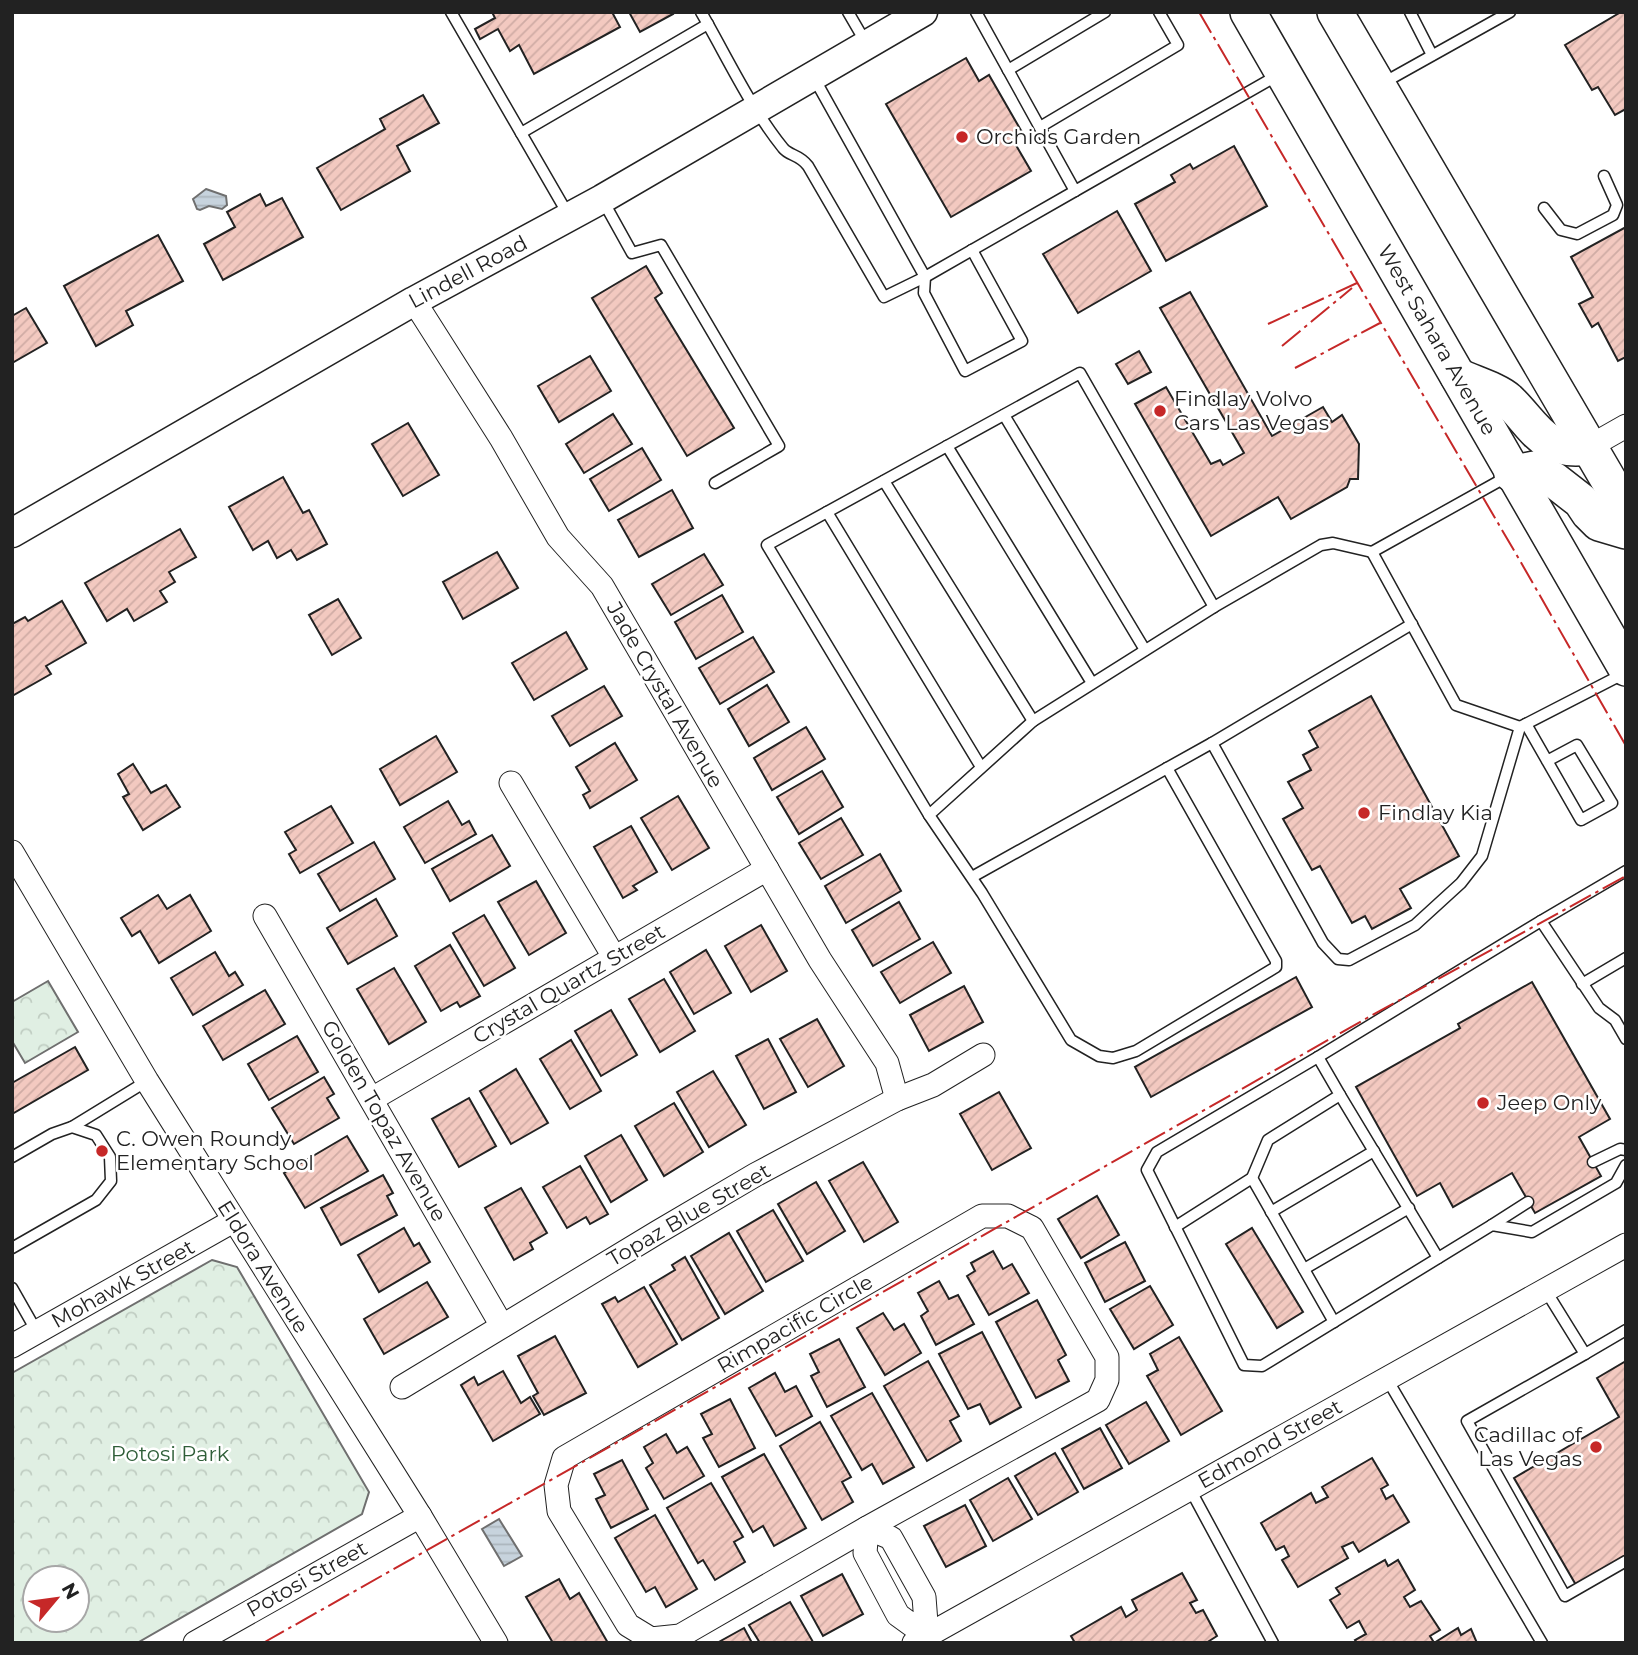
<svg xmlns="http://www.w3.org/2000/svg" width="1638" height="1655" font-family="Montserrat,sans-serif">
	<style>
		.park { fill: url(#park-crowns); stroke: #6f6f6f; stroke-width: 2; fill-rule: evenodd }
		.water { fill: url(#water-rules); stroke: #6f6f6f; stroke-width: 2 }
		.building { fill: url(#building-hatch); stroke: #222; stroke-width: 2 }
		.lines { fill: none; stroke-linecap: round; stroke-linejoin: round }
		.service-casing { stroke: #222; stroke-width: 13 }
		.minor-casing { stroke: #222; stroke-width: 25 }
		.tertiary-casing { stroke: #222; stroke-width: 31 }
		.primary-casing { stroke: #222; stroke-width: 38 }
		.service { stroke: #fff; stroke-width: 10 }
		.minor { stroke: #fff; stroke-width: 23 }
		.tertiary { stroke: #fff; stroke-width: 28 }
		.primary { stroke: #fff; stroke-width: 35 }
		.power { stroke: #c62828; stroke-width: 2; stroke-dasharray: 24 5 3.5 5; stroke-linecap: butt }
		.poi-dot { fill: #c62828; stroke: #fff; stroke-width: 2.5 }
		.labels { text-anchor: middle; stroke-width: 5; stroke-linejoin: round; paint-order: stroke }
		.poi-label { font-size: 21px; fill: #222; stroke: #fff; text-anchor: start }
		.street-label { font-size: 21px; fill: #222; stroke: #fff }
		.park-label { font-size: 21px; fill: #2f5e38; stroke: #fff }
	</style>
	<defs>
		<pattern id="park-crowns" width="20" height="18" patternUnits="userSpaceOnUse" patternTransform="scale(1.75)"><rect width="20" height="18" fill="#e0efe3"/><path d="M2 6a3 3 0 1 1 6 0M12 15a3 3 0 1 1 6 0" fill="none" stroke="#c0cdc2"/></pattern>
		<pattern id="water-rules" width="6" height="5" patternUnits="userSpaceOnUse" patternTransform="scale(1.75)"><rect width="6" height="5" fill="#c7d3dd"/><path d="M0 2.5h6" fill="none" stroke="#abb5bd"/></pattern>
		<pattern id="building-hatch" width="6" height="6" patternUnits="userSpaceOnUse" patternTransform="scale(1.75)"><rect width="6" height="6" fill="#f3c9c0"/><path d="M-1 1l2-2M0 6l6-6M5 7l2-2" fill="none" stroke="#d0aca5"/></pattern>
	</defs>
	<rect width="100%" height="100%" fill="#fff"/>
	<g class="park">
		<polygon points="48,981 78,1032 25,1063 12,1041 12,1002"/>
		<path d="M 212,1260 L 237,1267 L 369,1492 L 362,1514 L 137,1643 L 12,1643 L 12,1373 ZM 35,1578 L 77,1578 L 77,1620 L 35,1620 Z"/>
	</g>
	<g class="water">
		<polygon points="206,189 226,196 227,205 222,209 209,206 200,210 197,209 193,199"/>
		<polygon points="499,1519 522,1556 504,1566 482,1529"/>
	</g>
	<g class="building">
		<polygon points="492,12 612,12 620,27 534,74 519,45 510,51 498,29 480,39 475,29 495,18"/>
		<polygon points="629,12 672,12 673,14 640,32"/>
		<polygon points="1621,12 1626,12 1626,109 1615,115 1598,87 1592,90 1565,45"/>
		<polygon points="966,58 979,81 989,75 1023,134 1013,140 1031,171 951,217 886,104"/>
		<polygon points="423,95 439,123 397,146 410,171 341,210 317,168 385,129 380,119"/>
		<polygon points="1234,146 1267,206 1166,261 1135,204 1175,182 1171,175 1190,164 1193,169"/>
		<polygon points="260,194 266,206 282,198 303,237 223,280 204,244 235,227 227,212"/>
		<polygon points="1117,211 1151,271 1078,313 1043,254"/>
		<polygon points="1626,227 1626,357 1618,361 1598,323 1592,327 1579,304 1593,297 1571,257"/>
		<polygon points="158,235 183,281 126,311 133,325 96,346 64,286"/>
		<polygon points="646,266 662,293 655,298 734,428 687,456 592,298"/>
		<polygon points="1190,292 1272,436 1323,407 1332,422 1342,415 1359,444 1358,479 1350,479 1347,487 1291,519 1278,497 1211,536 1135,404 1166,387 1211,464 1220,460 1223,465 1244,453 1160,308"/>
		<polygon points="26,308 47,343 12,363 12,316"/>
		<polygon points="1139,351 1151,372 1128,384 1116,364"/>
		<polygon points="590,356 611,391 559,422 538,386"/>
		<polygon points="613,414 632,444 584,473 566,444"/>
		<polygon points="408,423 439,475 403,496 372,444"/>
		<polygon points="642,448 661,480 609,511 590,479"/>
		<polygon points="283,477 303,513 309,510 327,544 297,560 291,550 277,558 268,541 253,550 229,507"/>
		<polygon points="672,490 693,528 639,557 618,520"/>
		<polygon points="180,529 196,557 169,572 175,582 160,591 167,602 134,621 127,609 107,621 85,583"/>
		<polygon points="497,552 518,588 463,619 443,582"/>
		<polygon points="704,554 723,585 671,615 652,584"/>
		<polygon points="722,595 743,632 696,659 675,622"/>
		<polygon points="338,599 361,638 332,655 309,615"/>
		<polygon points="62,601 86,643 46,666 51,674 12,696 12,624 25,617 28,621"/>
		<polygon points="566,632 587,669 534,700 512,663"/>
		<polygon points="753,637 774,672 720,704 699,668"/>
		<polygon points="767,685 789,722 749,746 728,709"/>
		<polygon points="604,686 622,716 570,746 552,716"/>
		<polygon points="1371,696 1459,856 1400,889 1411,908 1372,929 1365,916 1352,923 1320,866 1312,870 1283,819 1303,808 1288,782 1311,770 1303,755 1318,747 1309,731"/>
		<polygon points="806,727 825,759 772,790 754,758"/>
		<polygon points="436,736 457,772 400,805 380,769"/>
		<polygon points="615,743 637,780 590,808 583,795 590,791 576,767"/>
		<polygon points="133,764 151,793 166,785 180,807 143,830 123,797 129,794 118,774"/>
		<polygon points="822,771 843,807 799,834 777,797"/>
		<polygon points="678,796 709,848 672,870 641,818"/>
		<polygon points="448,801 462,825 469,821 476,834 425,863 404,827"/>
		<polygon points="331,806 353,843 300,873 289,854 296,850 285,832"/>
		<polygon points="841,818 863,855 821,879 799,843"/>
		<polygon points="631,826 657,872 633,886 637,890 623,898 594,847"/>
		<polygon points="492,835 510,866 450,901 432,869"/>
		<polygon points="374,842 395,879 340,911 318,874"/>
		<polygon points="880,854 901,891 846,923 825,886"/>
		<polygon points="536,881 566,933 529,955 498,902"/>
		<polygon points="158,895 167,909 190,895 211,931 159,963 140,931 132,936 121,918"/>
		<polygon points="376,899 397,936 348,964 327,928"/>
		<polygon points="899,902 920,939 873,966 852,930"/>
		<polygon points="484,915 515,968 484,986 453,933"/>
		<polygon points="761,925 787,971 751,992 725,946"/>
		<polygon points="933,942 951,973 900,1003 881,972"/>
		<polygon points="450,945 480,996 460,1007 457,1002 441,1011 415,966"/>
		<polygon points="706,950 731,993 694,1014 670,972"/>
		<polygon points="215,952 229,976 235,972 243,985 193,1015 171,978"/>
		<polygon points="394,968 426,1022 389,1044 357,989"/>
		<polygon points="1296,977 1312,1007 1151,1097 1135,1067"/>
		<polygon points="664,979 695,1031 660,1052 629,999"/>
		<polygon points="1532,982 1610,1119 1579,1137 1601,1176 1535,1213 1512,1173 1453,1207 1440,1183 1417,1196 1356,1087 1460,1028 1458,1024"/>
		<polygon points="964,986 983,1022 929,1051 910,1015"/>
		<polygon points="265,990 285,1024 223,1060 203,1026"/>
		<polygon points="611,1010 637,1055 601,1076 575,1031"/>
		<polygon points="817,1019 844,1066 808,1087 780,1039"/>
		<polygon points="297,1036 318,1072 269,1100 248,1064"/>
		<polygon points="768,1039 796,1092 764,1109 736,1056"/>
		<polygon points="571,1040 601,1091 570,1109 540,1059"/>
		<polygon points="75,1047 88,1070 12,1114 12,1083"/>
		<polygon points="516,1069 548,1123 511,1144 480,1091"/>
		<polygon points="713,1071 746,1125 709,1147 677,1092"/>
		<polygon points="324,1077 334,1094 327,1098 339,1118 294,1144 272,1108"/>
		<polygon points="999,1092 1031,1148 992,1170 960,1114"/>
		<polygon points="469,1098 496,1146 459,1167 432,1119"/>
		<polygon points="674,1103 703,1152 664,1176 635,1126"/>
		<polygon points="621,1135 647,1180 611,1202 585,1156"/>
		<polygon points="347,1136 368,1171 305,1208 284,1173"/>
		<polygon points="863,1162 898,1222 864,1242 829,1181"/>
		<polygon points="580,1166 608,1214 590,1224 586,1217 567,1228 543,1187"/>
		<polygon points="383,1175 393,1193 387,1196 397,1215 341,1245 321,1208"/>
		<polygon points="816,1182 845,1231 807,1254 778,1204"/>
		<polygon points="521,1188 547,1233 530,1243 533,1249 514,1260 485,1208"/>
		<polygon points="1097,1196 1119,1235 1081,1258 1058,1219"/>
		<polygon points="773,1210 803,1261 766,1282 737,1231"/>
		<polygon points="404,1228 414,1246 419,1243 430,1262 379,1292 358,1255"/>
		<polygon points="1252,1228 1303,1312 1277,1328 1226,1244"/>
		<polygon points="729,1233 763,1291 725,1314 691,1256"/>
		<polygon points="1125,1242 1145,1281 1105,1302 1085,1263"/>
		<polygon points="993,1251 1003,1269 1012,1264 1029,1293 989,1315 967,1276 975,1271 971,1263"/>
		<polygon points="685,1257 719,1318 682,1340 650,1285 675,1270 672,1265"/>
		<polygon points="939,1281 949,1299 958,1295 974,1324 936,1345 921,1316 928,1311 918,1293"/>
		<polygon points="427,1282 448,1317 384,1354 364,1319"/>
		<polygon points="1150,1286 1173,1325 1134,1349 1110,1309"/>
		<polygon points="644,1287 677,1344 638,1367 602,1304 615,1297 618,1302"/>
		<polygon points="1037,1300 1066,1355 1058,1360 1069,1381 1036,1398 996,1322"/>
		<polygon points="883,1313 894,1330 904,1324 921,1353 885,1375 857,1328"/>
		<polygon points="982,1332 1021,1407 990,1424 980,1404 968,1409 939,1354"/>
		<polygon points="555,1336 586,1393 544,1415 533,1396 538,1393 518,1356"/>
		<polygon points="1179,1337 1222,1411 1181,1435 1147,1376 1158,1370 1150,1354"/>
		<polygon points="839,1339 865,1387 827,1407 811,1376 819,1372 810,1354"/>
		<polygon points="928,1361 959,1416 950,1421 961,1441 927,1461 884,1386"/>
		<polygon points="1626,1361 1626,1555 1576,1585 1514,1478 1619,1417 1597,1378"/>
		<polygon points="503,1371 521,1403 530,1397 540,1414 493,1441 461,1385 474,1377 478,1385"/>
		<polygon points="775,1373 785,1392 796,1386 812,1416 776,1436 749,1388"/>
		<polygon points="872,1393 914,1467 883,1484 872,1464 862,1470 831,1416"/>
		<polygon points="730,1399 755,1448 719,1467 703,1438 712,1434 701,1414"/>
		<polygon points="1146,1402 1169,1441 1129,1464 1106,1425"/>
		<polygon points="820,1422 851,1477 842,1482 853,1502 822,1520 780,1446"/>
		<polygon points="1100,1428 1122,1468 1084,1489 1062,1449"/>
		<polygon points="666,1434 677,1453 687,1447 704,1476 664,1499 646,1468 653,1463 644,1447"/>
		<polygon points="1055,1453 1078,1492 1038,1515 1015,1476"/>
		<polygon points="764,1454 806,1528 774,1546 763,1526 753,1532 722,1477"/>
		<polygon points="1372,1458 1388,1485 1381,1489 1386,1499 1393,1495 1409,1522 1359,1552 1353,1542 1342,1547 1348,1558 1298,1587 1282,1560 1289,1556 1284,1546 1276,1550 1261,1523 1311,1493 1316,1503 1328,1497 1322,1487"/>
		<polygon points="622,1460 648,1509 611,1528 596,1499 605,1495 594,1474"/>
		<polygon points="1008,1478 1032,1519 993,1541 970,1500"/>
		<polygon points="711,1483 743,1537 734,1542 745,1562 715,1580 703,1560 698,1563 667,1508"/>
		<polygon points="965,1505 986,1546 946,1567 924,1526"/>
		<polygon points="655,1515 697,1589 666,1607 655,1587 646,1592 615,1538"/>
		<polygon points="1385,1560 1388,1566 1398,1560 1415,1590 1404,1597 1410,1607 1421,1601 1440,1630 1430,1636 1433,1641 1430,1643 1357,1643 1355,1640 1366,1634 1359,1621 1347,1628 1330,1600 1340,1594 1336,1588"/>
		<polygon points="1182,1573 1197,1600 1190,1603 1196,1613 1203,1610 1217,1636 1206,1643 1075,1643 1071,1636 1121,1607 1126,1617 1137,1610 1132,1600"/>
		<polygon points="842,1574 863,1614 823,1636 801,1596"/>
		<polygon points="559,1579 570,1599 579,1593 608,1643 553,1643 526,1597"/>
		<polygon points="790,1602 813,1642 760,1643 749,1625"/>
		<polygon points="744,1628 752,1643 717,1643"/>
		<polygon points="1458,1628 1461,1635 1471,1629 1477,1643 1434,1643"/>
	</g>
	<g class="lines">
		<defs>
			<g id="service">
				<polyline points="451,12 569,216"/>
				<path d="M 701,12 C 727,57 750,107 783,148 C 789,156 799,154 808,166 L 884,297 L 925,277"/>
				<polyline points="848,12 866,43"/>
				<polyline points="976,12 1075,191 1278,75"/>
				<polyline points="1410,12 1432,55"/>
				<polyline points="1008,70 1105,12"/>
				<polyline points="813,76 925,277 1075,191"/>
				<polyline points="1383,83 1510,12"/>
				<polyline points="1040,127 1178,45 1159,12"/>
				<polyline points="521,133 708,24"/>
				<polyline points="602,199 632,253 661,245 779,446 715,483"/>
				<polyline points="1544,208 1561,230 1577,234 1613,215 1617,205 1604,176"/>
				<polyline points="925,277 924,293 965,371 1022,341 972,250"/>
				<polyline points="1004,415 1145,650"/>
				<polyline points="947,446 1092,683"/>
				<polyline points="884,481 1033,721"/>
				<polyline points="827,512 981,767"/>
				<polyline points="1372,552 1456,705 1520,727 1623,674"/>
				<polyline points="1526,724 1581,820 1612,803 1577,745 1547,761"/>
				<polyline points="1212,743 1412,624"/>
				<polyline points="1167,768 1276,961 1276,967 1136,1051 1113,1058 1099,1056 1071,1040 982,893 929,815 1033,721 1214,607 1321,545 1333,543 1372,552 1510,475"/>
				<polyline points="929,815 767,545 1080,373 1214,607"/>
				<polyline points="972,877 1212,743 1323,943 1338,959 1349,960 1415,925 1461,883 1482,856 1520,727"/>
				<polyline points="1541,921 1626,871"/>
				<polyline points="1582,984 1626,958"/>
				<polyline points="1626,1039 1615,1020 1599,1008 1541,921 1318,1057 1157,1152 1147,1170 1244,1365 1262,1366 1492,1225 1532,1232 1616,1183 1626,1165"/>
				<polyline points="1340,1095 1438,1258"/>
				<polyline points="72,1127 147,1081"/>
				<polyline points="12,1157 52,1134 72,1127 96,1135 110,1157 111,1181 96,1200 12,1248"/>
				<polyline points="1593,1162 1620,1149 1626,1150"/>
				<polyline points="1252,1178 1268,1140 1340,1095 1318,1057"/>
				<polyline points="1271,1212 1374,1151"/>
				<polyline points="1492,1225 1528,1202"/>
				<polyline points="1175,1227 1252,1178 1334,1322"/>
				<polyline points="1304,1269 1409,1208"/>
				<polyline points="12,1288 37,1332"/>
				<polyline points="1546,1291 1585,1354 1467,1421 1565,1596 1626,1561"/>
				<polyline points="1585,1354 1626,1330"/>
				<polyline points="1387,1379 1542,1643"/>
				<polyline points="1190,1489 1273,1643"/>
			</g>
			<g id="minor">
				<polyline points="414,301 501,438 558,537 602,586 820,960 887,1063 897,1099"/>
				<polyline points="1589,447 1626,426"/>
				<polyline points="511,783 614,957"/>
				<polyline points="12,852 147,1081 420,1516 496,1643"/>
				<polyline points="265,916 502,1326"/>
				<polyline points="372,1099 767,869"/>
				<polygon points="982,1216 1008,1216 1032,1228 1107,1357 1107,1380 1098,1400 867,1528 680,1636 651,1639 628,1625 559,1511 556,1485 564,1458"/>
				<polyline points="12,1346 233,1221"/>
				<polyline points="402,1387 658,1232 755,1175 897,1099 933,1085 983,1055"/>
				<polygon points="867,1528 891,1538 924,1597 927,1636 898,1615 865,1553"/>
				<polyline points="195,1643 420,1516"/>
				<polyline points="914,1643 1626,1245"/>
			</g>
			<polyline id="tertiary" points="12,533 414,301 602,199 923,12"/>
			<g id="primary">
				<polyline points="1248,12 1626,668"/>
				<polyline points="1335,12 1626,510"/>
				<path d="M 1458,376 C 1472,383 1497,390 1508,400 C 1536,427 1543,454 1589,447"/>
				<polyline points="1512,474 1534,469 1554,480 1581,501 1589,513 1599,523 1626,531"/>
			</g>
		</defs>
		<use href="#service" class="service-casing"/>
		<use href="#minor" class="minor-casing"/>
		<use href="#tertiary" class="tertiary-casing"/>
		<use href="#primary" class="primary-casing"/>
		<use href="#service" class="service"/>
		<use href="#minor" class="minor"/>
		<use href="#tertiary" class="tertiary"/>
		<use href="#primary" class="primary"/>
		<g class="power">
			<polyline points="1199,12 1519,559 1626,746"/>
			<polyline points="1268,324 1357,283"/>
			<polyline points="1282,346 1352,288"/>
			<polyline points="1295,368 1380,323"/>
			<polyline points="263,1643 1367,1018 1626,876"/>
		</g>
	</g>
	<g class="poi-dot">
		<circle cx="962" cy="137" r="7"/>
		<circle cx="1160" cy="411" r="7"/>
		<circle cx="1364" cy="813" r="7"/>
		<circle cx="1483" cy="1103" r="7"/>
		<circle cx="102" cy="1151" r="7"/>
		<circle cx="1596" cy="1447" r="7"/>
	</g>
	<g class="labels">
		<g class="poi-label">
			<text x="976" y="144">Orchids Garden</text>
			<text x="1174" y="406">Findlay Volvo<tspan x="1174" dy="24">Cars Las Vegas</tspan></text>
			<text x="1378" y="820">Findlay Kia</text>
			<text x="1497" y="1110">Jeep Only</text>
			<text x="116" y="1146">C. Owen Roundy<tspan x="116" dy="24">Elementary School</tspan></text>
			<text x="1582" y="1442" text-anchor="end">Cadillac of<tspan x="1582" dy="24">Las Vegas</tspan></text>
		</g>
		<g class="street-label">
			<text transform="translate(468 272) rotate(-28)" y="7">Lindell Road</text>
			<text transform="translate(1437 340) rotate(60)" y="7">West Sahara Avenue</text>
			<text transform="translate(665 695) rotate(60)" y="7">Jade Crystal Avenue</text>
			<text transform="translate(569 984) rotate(-30)" y="7">Crystal Quartz Street</text>
			<text transform="translate(384 1121) rotate(60)" y="7">Golden Topaz Avenue</text>
			<text transform="translate(689 1215) rotate(-30)" y="7">Topaz Blue Street</text>
			<text transform="translate(263 1267) rotate(58)" y="7">Eldora Avenue</text>
			<text transform="translate(123 1284) rotate(-29)" y="7">Mohawk Street</text>
			<text transform="translate(795 1324) rotate(-30)" y="7">Rimpacific Circle</text>
			<text transform="translate(1270 1444) rotate(-29)" y="7">Edmond Street</text>
			<text transform="translate(307 1579) rotate(-29)" y="7">Potosi Street</text>
		</g>
		<g class="park-label">
			<text x="170" y="1461">Potosi Park</text>
		</g>
	</g>
	<rect width="1638" height="1655" fill="none" stroke="#222222" stroke-width="28"/>
	<g transform="translate(56 1599) rotate(61)"><circle r="33" fill="#ffffff" stroke="#a7a7a7" stroke-width="2"/>
	<path d="M0-5L12 26L0 18L-12 26Z" fill="#c62828"/>
	<text y="-10" font-size="19" font-weight="bold" text-anchor="middle" fill="#222222">N</text>
	</g>
</svg>
